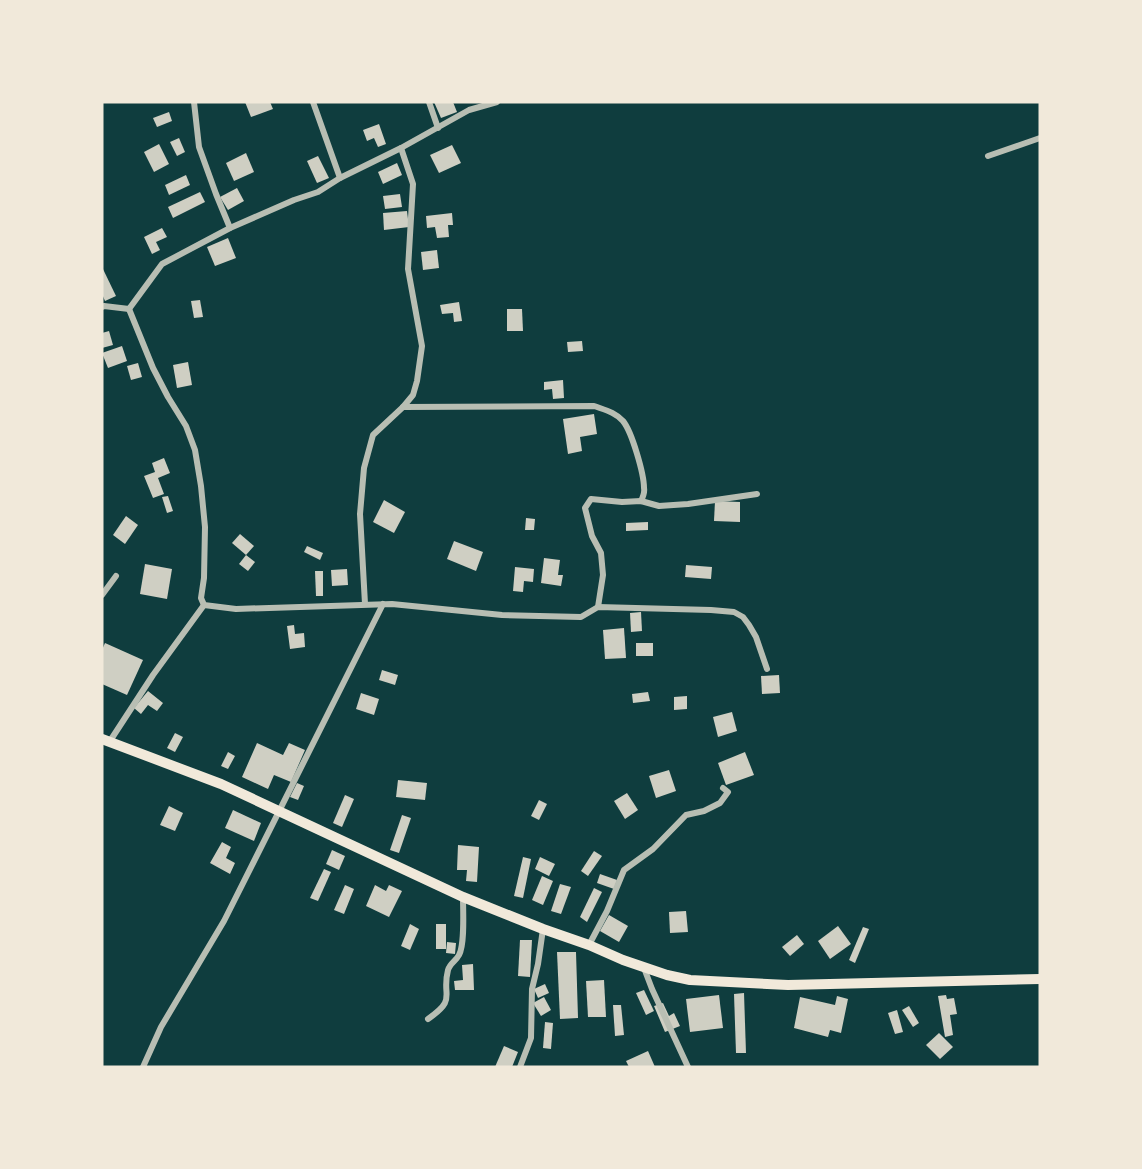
<svg xmlns="http://www.w3.org/2000/svg" width="1142" height="1169" font-family="'IBM Plex Sans',sans-serif">
	<style>
		.building { fill: #cfcfc3 }
		.lines { fill: none; stroke-linecap: round; stroke-linejoin: round }
		.minor { stroke: #b8beb3; stroke-width: 6 }
		.primary { stroke: #f1e9da; stroke-width: 10 }
	</style>
	<rect width="100%" height="100%" fill="#0f3d3e"/>
	<g class="building">
		<polygon points="245,102 270,102 273,109 251,117"/>
		<polygon points="434,102 453,102 457,112 441,118"/>
		<polygon points="169,112 172,121 157,127 153,118"/>
		<polygon points="379,124 386,144 378,147 374,138 367,141 363,130"/>
		<polygon points="179,138 185,152 177,156 170,142"/>
		<polygon points="159,144 169,164 154,172 144,152"/>
		<polygon points="452,145 461,163 439,173 430,155"/>
		<polygon points="246,153 254,172 234,181 226,163"/>
		<polygon points="318,156 329,178 317,183 307,161"/>
		<polygon points="397,163 402,175 383,184 378,172"/>
		<polygon points="186,175 190,185 169,195 165,185"/>
		<polygon points="237,188 244,201 228,210 220,197"/>
		<polygon points="200,192 205,202 173,218 168,207"/>
		<polygon points="400,194 402,207 385,209 383,196"/>
		<polygon points="407,211 409,227 384,230 383,213"/>
		<polygon points="452,213 453,225 448,225 449,237 437,238 435,227 427,228 426,216"/>
		<polygon points="162,228 167,237 156,242 160,250 152,254 144,237"/>
		<polygon points="228,238 236,258 215,266 207,247"/>
		<polygon points="437,250 439,268 423,270 421,252"/>
		<polygon points="102,267 116,296 105,301 102,294"/>
		<polygon points="200,300 203,317 194,318 191,301"/>
		<polygon points="459,302 462,321 454,322 453,313 442,314 440,305"/>
		<polygon points="507,309 522,309 523,331 507,331"/>
		<polygon points="109,331 113,345 102,348 102,333"/>
		<polygon points="582,341 583,351 568,352 567,342"/>
		<polygon points="122,346 127,361 108,368 102,353"/>
		<polygon points="188,362 192,385 177,388 173,365"/>
		<polygon points="138,363 142,377 131,380 127,366"/>
		<polygon points="563,380 564,398 553,399 552,389 544,390 544,382"/>
		<polygon points="594,414 597,434 580,437 582,451 568,454 563,419"/>
		<polygon points="164,458 170,473 158,478 164,494 153,498 144,476 155,472 152,463"/>
		<polygon points="168,496 173,511 167,513 162,497"/>
		<polygon points="384,500 405,512 394,533 373,522"/>
		<polygon points="715,501 740,502 740,522 714,521"/>
		<polygon points="126,516 138,525 125,544 113,535"/>
		<polygon points="526,518 535,519 534,530 525,530"/>
		<polygon points="648,522 648,530 626,531 626,523"/>
		<polygon points="240,534 254,546 246,555 232,543"/>
		<polygon points="454,541 483,552 476,571 447,559"/>
		<polygon points="307,546 323,553 320,560 304,552"/>
		<polygon points="246,555 255,562 248,571 239,564"/>
		<polygon points="544,558 560,560 558,575 563,575 561,586 541,583"/>
		<polygon points="145,564 172,569 167,599 140,594"/>
		<polygon points="686,565 712,567 711,579 685,577"/>
		<polygon points="515,567 534,569 533,582 524,581 523,592 513,591"/>
		<polygon points="347,569 348,585 332,586 331,570"/>
		<polygon points="315,571 323,571 323,596 316,596"/>
		<polygon points="641,612 642,631 631,632 630,613"/>
		<polygon points="294,625 295,634 304,633 305,647 290,649 287,626"/>
		<polygon points="624,628 626,658 605,659 603,630"/>
		<polygon points="105,643 143,660 127,695 102,684 102,650"/>
		<rect x="636" y="643" width="17" height="13"/>
		<polygon points="382,670 398,675 395,685 379,680"/>
		<polygon points="779,675 780,693 762,694 761,676"/>
		<polygon points="148,691 163,703 157,711 148,705 141,714 134,708"/>
		<polygon points="648,692 650,701 633,703 632,694"/>
		<polygon points="361,693 379,699 374,715 356,709"/>
		<polygon points="687,696 687,709 674,710 674,697"/>
		<polygon points="732,712 737,731 718,737 713,717"/>
		<polygon points="175,733 183,737 175,752 167,748"/>
		<polygon points="257,743 283,755 289,743 305,750 291,782 274,775 268,789 242,777"/>
		<polygon points="228,752 235,756 228,769 221,766"/>
		<polygon points="745,752 754,775 726,785 718,763"/>
		<polygon points="669,770 676,791 656,798 649,776"/>
		<polygon points="398,780 427,783 425,800 396,797"/>
		<polygon points="297,783 304,786 298,800 290,797"/>
		<polygon points="627,793 638,810 625,819 614,801"/>
		<polygon points="345,795 354,799 342,827 333,823"/>
		<polygon points="539,800 547,804 539,820 531,816"/>
		<polygon points="169,806 183,813 175,831 160,825"/>
		<polygon points="233,810 261,823 254,841 225,828"/>
		<polygon points="402,815 411,818 399,853 390,850"/>
		<polygon points="222,842 231,847 226,858 235,863 230,874 210,863"/>
		<polygon points="458,845 479,847 477,882 466,881 467,870 457,870"/>
		<polygon points="332,850 345,856 339,870 326,864"/>
		<polygon points="594,851 602,856 588,876 581,871"/>
		<polygon points="523,857 531,859 523,898 514,896"/>
		<polygon points="540,857 555,864 549,876 535,869"/>
		<polygon points="324,869 331,872 318,901 310,898"/>
		<polygon points="600,874 617,880 614,889 597,883"/>
		<polygon points="542,876 553,881 543,905 532,900"/>
		<polygon points="560,884 571,887 561,914 551,911"/>
		<polygon points="345,885 354,889 344,914 334,910"/>
		<polygon points="375,885 386,891 389,885 402,891 389,917 366,906"/>
		<polygon points="594,888 602,892 587,922 580,917"/>
		<polygon points="686,911 688,932 670,933 669,912"/>
		<polygon points="609,915 628,926 619,942 600,931"/>
		<polygon points="410,924 419,929 410,950 401,946"/>
		<rect x="436" y="924" width="10" height="25"/>
		<polygon points="838,926 851,944 830,959 818,941"/>
		<polygon points="863,927 869,929 855,963 849,960"/>
		<polygon points="797,935 804,944 790,956 782,947"/>
		<polygon points="520,940 532,940 530,977 518,976"/>
		<polygon points="447,942 456,943 455,954 446,953"/>
		<polygon points="557,952 576,952 578,1018 560,1019"/>
		<polygon points="473,964 474,990 455,990 454,981 463,980 462,965"/>
		<polygon points="604,980 606,1017 588,1017 586,981"/>
		<polygon points="545,984 549,993 538,998 534,989"/>
		<polygon points="644,990 654,1011 646,1015 636,993"/>
		<polygon points="744,993 746,1053 736,1053 734,994"/>
		<polygon points="719,995 723,1028 690,1032 686,999"/>
		<polygon points="946,995 947,999 954,998 957,1014 950,1015 953,1035 945,1037 938,996"/>
		<polygon points="837,996 848,999 841,1033 830,1030 828,1037 794,1028 800,997 835,1005"/>
		<polygon points="544,997 551,1010 541,1016 533,1003"/>
		<polygon points="663,1003 669,1016 674,1013 680,1026 665,1032 654,1006"/>
		<polygon points="613,1005 621,1005 624,1035 615,1036"/>
		<polygon points="909,1006 919,1023 913,1027 902,1010"/>
		<polygon points="897,1010 903,1032 895,1034 888,1013"/>
		<polygon points="545,1022 553,1023 551,1049 543,1048"/>
		<polygon points="939,1033 953,1047 940,1059 926,1045"/>
		<polygon points="504,1046 518,1052 512,1067 495,1067"/>
		<polygon points="648,1051 655,1067 629,1067 626,1061"/>
	</g>
	<g class="lines">
		<g class="minor">
			<polyline points="194,102 199,147 216,194 230,228"/>
			<polyline points="313,102 340,178"/>
			<polyline points="429,102 438,128"/>
			<polyline points="988,156 1040,138"/>
			<polyline points="102,307 104,306 129,309 162,264 230,228 294,200 318,192 340,178 401,148 469,110 497,102"/>
			<polyline points="129,309 153,368 168,397 186,426 195,450 201,486 205,527 204,578 201,598 204,605 236,609 392,604 502,615 581,617 598,607 711,610 734,612 743,617 749,625 756,637 767,669"/>
			<path d="M 403,407 L 594,406 C 605,410 615,412 623,421 C 632,432 644,474 644,488 C 645,493 643,497 641,501"/>
			<polyline points="102,595 116,576"/>
			<polyline points="365,604 360,514 364,468 373,435 403,407 413,395 417,381 422,346 408,269 413,184 401,148"/>
			<polyline points="598,607 603,575 601,553 592,536 585,508 591,499 622,502 641,501 659,506 688,504 757,494"/>
			<polyline points="110,741 153,675 204,605"/>
			<polyline points="589,945 607,911 624,870 653,849 686,815 704,811 720,803 728,792 723,788"/>
			<polyline points="644,968 652,989 688,1067"/>
			<path d="M 428,1019 C 458,998 441,997 448,970 C 450,963 456,961 459,955 C 465,944 463,911 463,897"/>
			<polyline points="143,1067 161,1027 224,921 383,604"/>
			<polyline points="520,1067 531,1038 532,989 538,964 543,929"/>
		</g>
		<polyline class="primary" points="102,739 221,784 463,897 543,929 589,945 623,960 667,975 690,980 788,985 1040,979"/>
	</g>
	<rect width="1142" height="1169" fill="none" stroke="#f1e9da" stroke-width="207"/>
</svg>
